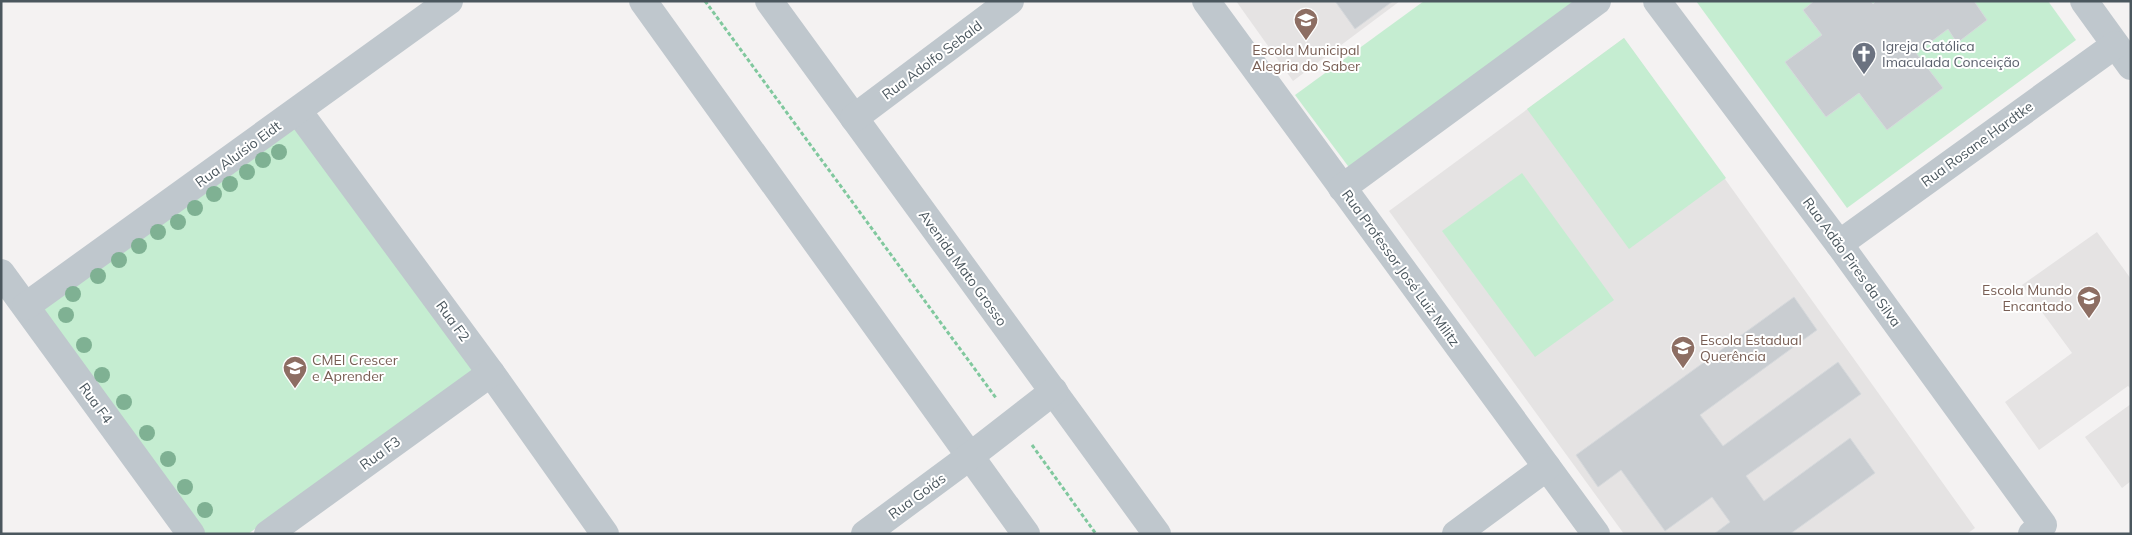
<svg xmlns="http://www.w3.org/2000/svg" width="2132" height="535" font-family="Mulish,sans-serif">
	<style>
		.education { fill: #e5e3e3 }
		.green { fill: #c5edd1 }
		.building { fill: #c9cdd1; stroke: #d6d9dc }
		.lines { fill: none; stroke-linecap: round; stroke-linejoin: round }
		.path { stroke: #80c89e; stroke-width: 3; stroke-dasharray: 4 2.5; stroke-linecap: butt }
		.minor { stroke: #bfc7cd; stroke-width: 28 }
		.tree { fill: #7fb193 }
		.labels { text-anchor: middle; stroke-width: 4; stroke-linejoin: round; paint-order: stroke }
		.worship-label { font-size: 14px; fill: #5b616d; stroke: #fff; text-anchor: start }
		.education-label { font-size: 14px; fill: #785e54; stroke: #fff; text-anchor: start }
		.street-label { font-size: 14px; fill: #4b575e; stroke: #fff }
	</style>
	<rect width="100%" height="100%" fill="#f4f2f2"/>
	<g class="education">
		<polygon points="1236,1 1400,1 1293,81"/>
		<polygon points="1624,38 1975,528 1967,534 1624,534 1389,211"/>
		<polygon points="2097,232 2131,279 2131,389 2128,386 2039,450 2005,402 2072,353 2022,285"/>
		<polygon points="2131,404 2131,481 2122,488 2085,437"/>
	</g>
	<g class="green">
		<polygon points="1424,1 1585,1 1351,170 1295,95"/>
		<polygon points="1696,1 2048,1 2076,40 1847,208"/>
		<polygon points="1624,38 1726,178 1629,249 1527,109"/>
		<polygon points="296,126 475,371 248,534 204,534 43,309"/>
		<polygon points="1522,173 1614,300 1535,357 1442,231"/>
	</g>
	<g class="building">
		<polygon points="1335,1 1393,1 1355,29"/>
		<polygon points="1814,1 1871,1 1873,4 1876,1 1974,1 1987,20 1957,43 1948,29 1916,53 1943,88 1887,130 1859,93 1826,117 1785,62 1822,35 1803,10"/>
		<polygon points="1794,297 1817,330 1700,415 1723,446 1838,362 1861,394 1746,476 1764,501 1850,438 1875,473 1790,534 1714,534 1730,522 1712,497 1665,531 1621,470 1598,487 1576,455"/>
	</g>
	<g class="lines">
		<g class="path">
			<polyline points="705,1 996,398"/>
			<polyline points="1032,445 1096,534"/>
		</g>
		<g class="minor">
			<polyline points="643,1 1026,534"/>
			<polyline points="769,1 1157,534"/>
			<polyline points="1206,1 1596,534"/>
			<polyline points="1657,1 1839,244 2043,525 2032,534"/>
			<polyline points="2084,1 2131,66"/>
			<polyline points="298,111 491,373 605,534"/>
			<polyline points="854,118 1010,1"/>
			<polyline points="1342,188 1597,1"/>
			<polyline points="1839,244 2115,45"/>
			<polyline points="1,273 191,534"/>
			<polyline points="26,306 449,1"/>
			<polyline points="268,534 491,373"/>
			<polyline points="865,534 969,457 1054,391"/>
			<polyline points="1456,534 1547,467"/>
		</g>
	</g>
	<g class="tree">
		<circle cx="279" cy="152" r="8"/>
		<circle cx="263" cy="160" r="8"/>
		<circle cx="247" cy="172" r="8"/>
		<circle cx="230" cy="184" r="8"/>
		<circle cx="214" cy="194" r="8"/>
		<circle cx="195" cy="208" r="8"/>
		<circle cx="178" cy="222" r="8"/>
		<circle cx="158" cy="232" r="8"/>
		<circle cx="139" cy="246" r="8"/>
		<circle cx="119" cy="260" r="8"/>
		<circle cx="98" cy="276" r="8"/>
		<circle cx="73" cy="294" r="8"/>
		<circle cx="66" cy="315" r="8"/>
		<circle cx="84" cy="345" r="8"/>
		<circle cx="102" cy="375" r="8"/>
		<circle cx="124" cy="402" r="8"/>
		<circle cx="147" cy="433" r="8"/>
		<circle cx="168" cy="459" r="8"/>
		<circle cx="185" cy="487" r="8"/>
		<circle cx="205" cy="510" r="8"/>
	</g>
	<defs>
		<symbol id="school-pin" viewBox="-11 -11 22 30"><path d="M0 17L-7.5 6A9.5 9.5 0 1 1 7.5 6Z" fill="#8d6e63" stroke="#fff"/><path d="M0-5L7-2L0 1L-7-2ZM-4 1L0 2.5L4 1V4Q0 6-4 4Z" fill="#fff"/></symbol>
		<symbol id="church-pin" viewBox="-11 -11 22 30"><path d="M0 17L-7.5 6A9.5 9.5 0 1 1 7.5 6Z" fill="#6b7280" stroke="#fff"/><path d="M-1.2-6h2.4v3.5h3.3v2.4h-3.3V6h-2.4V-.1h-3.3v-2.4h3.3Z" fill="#fff"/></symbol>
	</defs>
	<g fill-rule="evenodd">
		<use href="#school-pin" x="1292" y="6" width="28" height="38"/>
		<use href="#church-pin" x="1850" y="40" width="28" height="38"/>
		<use href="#school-pin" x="2075" y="284" width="28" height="38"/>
		<use href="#school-pin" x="1669" y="334" width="28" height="38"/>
		<use href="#school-pin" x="281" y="354" width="28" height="38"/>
	</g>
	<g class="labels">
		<g class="worship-label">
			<text x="1882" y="51">Igreja Católica<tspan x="1882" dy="16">Imaculada Conceição</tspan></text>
		</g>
		<g class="education-label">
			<text x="1306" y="55" text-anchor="middle">Escola Municipal<tspan x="1306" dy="16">Alegria do Saber</tspan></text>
			<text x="2072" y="295" text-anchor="end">Escola Mundo<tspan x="2072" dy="16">Encantado</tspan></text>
			<text x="1700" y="345">Escola Estadual<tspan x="1700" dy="16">Querência</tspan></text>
			<text x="312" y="365">CMEI Crescer<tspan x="312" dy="16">e Aprender</tspan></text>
		</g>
		<g class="street-label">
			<text transform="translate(932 60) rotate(-37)" y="5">Rua Adolfo Sebald</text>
			<text transform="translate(1977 144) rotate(-36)" y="5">Rua Rosane Hardtke</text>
			<text transform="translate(238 154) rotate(-36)" y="5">Rua Aluísio Eidt</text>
			<text transform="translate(1852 262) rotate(54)" y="5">Rua Adão Pires da Silva</text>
			<text transform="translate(963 268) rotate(54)" y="5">Avenida Mato Grosso</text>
			<text transform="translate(1401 268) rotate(54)" y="5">Rua Professor José Luiz Militz</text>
			<text transform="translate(453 321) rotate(54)" y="5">Rua F2</text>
			<text transform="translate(96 403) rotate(54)" y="5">Rua F4</text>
			<text transform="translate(380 453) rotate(-36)" y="5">Rua F3</text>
			<text transform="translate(917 496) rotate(-36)" y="5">Rua Goiás</text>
		</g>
	</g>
	<rect width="2132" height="535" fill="none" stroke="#4b575e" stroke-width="5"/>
</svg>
